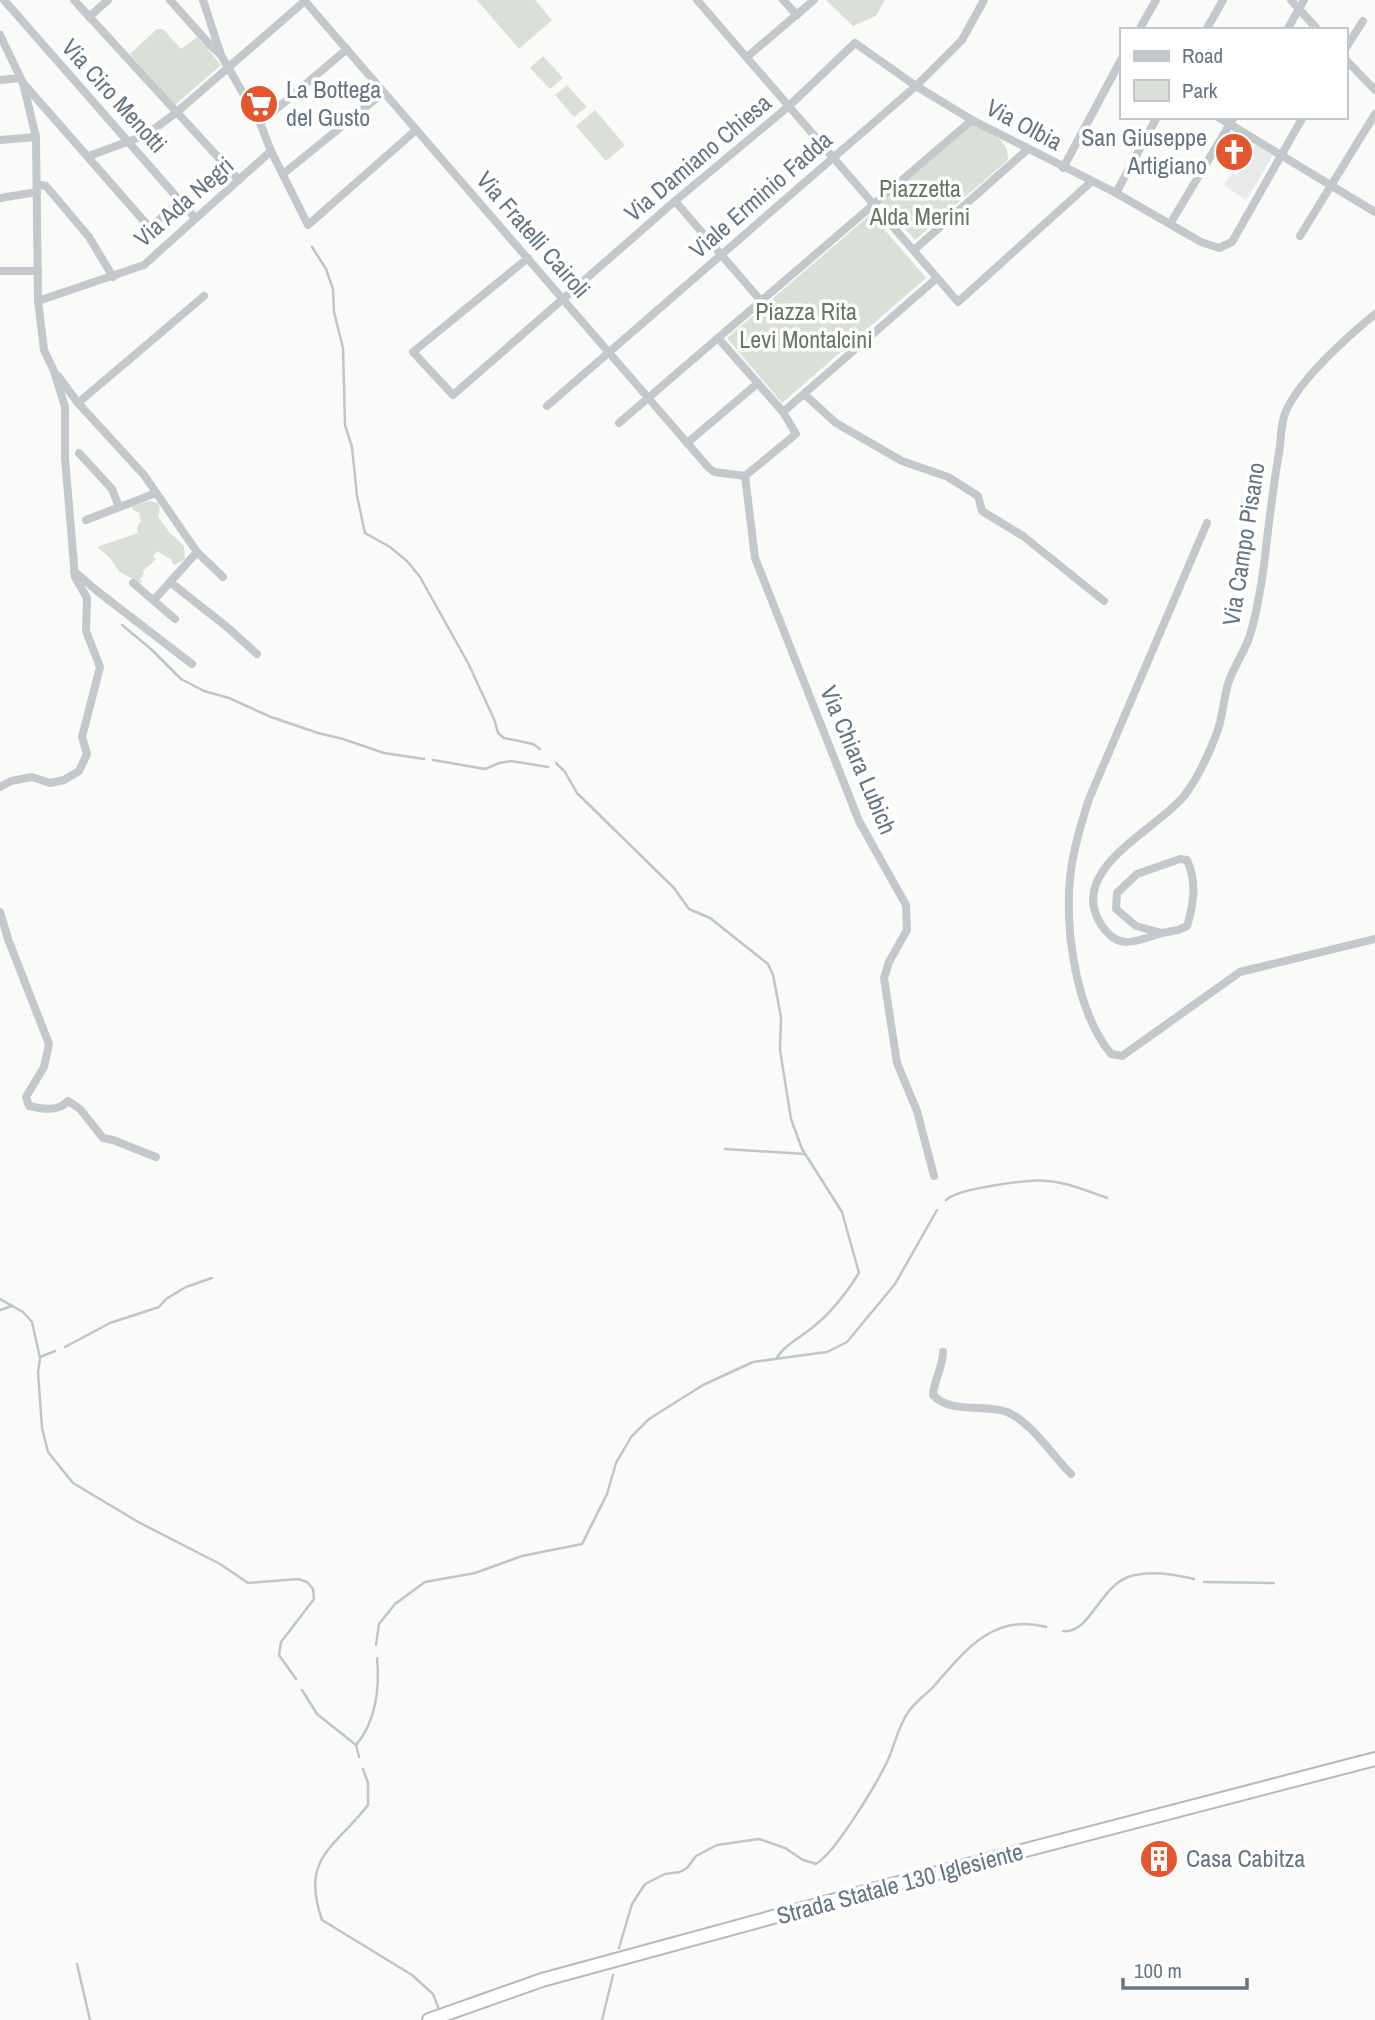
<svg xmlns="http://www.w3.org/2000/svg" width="1375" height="2020" font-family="'Archivo Narrow',sans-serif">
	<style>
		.built { fill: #e8e9e9 }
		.green { fill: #dadfd7 }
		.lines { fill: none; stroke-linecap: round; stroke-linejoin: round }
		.stream { stroke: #bbc7cb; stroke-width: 2.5 }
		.highway-casing { stroke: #b4b9bd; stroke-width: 16 }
		.minor { stroke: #c3c8cc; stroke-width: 8 }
		.highway { stroke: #fff; stroke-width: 12 }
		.labels { text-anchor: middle; stroke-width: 7; stroke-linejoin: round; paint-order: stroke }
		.poi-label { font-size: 24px; fill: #657683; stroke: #fff; text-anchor: start }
		.street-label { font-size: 24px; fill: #657683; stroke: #fff }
		.park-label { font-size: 24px; fill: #687a64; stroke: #fff }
	</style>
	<rect width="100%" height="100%" fill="#fafaf8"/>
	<polygon class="built" points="1256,144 1273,155 1246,200 1224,185 1232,173 1237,175"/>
	<g class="green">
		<polygon points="477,0 535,0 552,20 519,49"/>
		<polygon points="826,0 885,0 876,16 853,26"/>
		<polygon points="157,29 163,29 181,49 197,37 221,65 175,105 130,54"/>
		<polygon points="543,56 563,78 550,89 530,68"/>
		<polygon points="567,85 587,107 574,117 555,95"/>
		<polygon points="595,110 625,145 606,161 576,126"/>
		<path d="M 973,124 C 991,134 1008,137 1008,160 L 915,240 L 882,203 Z"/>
		<polygon points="871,214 926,278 782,403 727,338"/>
		<polygon points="150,501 158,503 160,508 158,517 170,533 184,546 185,559 175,565 172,563 172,560 157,551 153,557 156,559 143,571 144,573 140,579 142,581 140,583 120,572 109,557 97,547 138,533 137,527 141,521 139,513 132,509 133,506"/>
	</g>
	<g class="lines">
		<g class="stream">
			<polyline points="312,247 326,269 333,289 334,312 343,348 345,425 352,447 357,496 365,533 390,547 407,561 420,577 468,663 494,719 498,733 504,738 533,744 540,749"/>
			<polyline points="122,625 151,649 181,679 204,691 229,698 271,717 318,733 343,739 384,753 424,759"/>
			<polyline points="433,760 485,769 499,763 511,761 548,767"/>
			<path d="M 556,763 L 565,772 L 577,793 L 674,888 L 689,909 L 710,918 L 768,964 L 773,975 L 781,1017 L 780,1050 L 791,1119 L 802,1149 L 842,1212 L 859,1273 C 847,1292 831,1313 813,1327 C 801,1337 784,1345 776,1359"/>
			<polyline points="725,1149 805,1154"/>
			<path d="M 946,1200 C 958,1188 1031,1179 1048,1181 C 1069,1183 1088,1191 1107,1198"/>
			<polyline points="0,1299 23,1312 32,1322 40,1358 38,1372 42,1428 48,1452 73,1483 140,1523 220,1564 248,1583 298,1579 307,1582 313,1589 314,1599 281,1642 279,1655 296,1679"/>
			<polyline points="0,1310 12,1306"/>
			<polyline points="65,1347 110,1323 159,1307 166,1299 186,1287 212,1278"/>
			<polyline points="40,1357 55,1351"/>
			<polyline points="1204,1582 1274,1583"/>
			<path d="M 1063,1631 C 1090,1634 1099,1588 1128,1577 C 1148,1570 1174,1574 1194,1579"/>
			<polyline points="376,1645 379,1624 395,1604 425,1582 475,1573 522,1556 582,1544 607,1494 616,1463 631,1437 649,1419 703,1385 753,1362 827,1352 847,1342 895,1284 937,1210"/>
			<polyline points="302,1690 317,1714 356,1745"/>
			<path d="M 359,1757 L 356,1745 C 376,1722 380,1687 377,1658"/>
			<path d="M 363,1769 L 368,1783 L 368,1805 C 335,1848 300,1857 322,1920 L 412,1975 L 433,1994 L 438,2007"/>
			<path d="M 619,1948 L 632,1904 L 645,1884 L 665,1874 L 680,1872 L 687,1868 L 696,1856 L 717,1845 L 759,1839 L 785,1848 L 803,1860 L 816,1864 C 836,1852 877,1783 888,1760 C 895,1744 898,1726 909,1711 C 916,1701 927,1694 935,1685 C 965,1650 994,1613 1046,1627"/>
			<polyline points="77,1964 90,2020"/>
			<polyline points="602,2020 613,1975"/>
		</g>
		<defs>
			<polyline id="highway" points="429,2020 542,1980 872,1890 1375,1759"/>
		</defs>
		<use href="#highway" class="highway-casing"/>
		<g class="minor">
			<polyline points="4,0 195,218"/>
			<polyline points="74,0 239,180"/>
			<polyline points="170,0 211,46 221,55 260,123 271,151 308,225 416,130"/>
			<polyline points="203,0 221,55"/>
			<polyline points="304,0 708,467 714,472 745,476"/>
			<polyline points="697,0 958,302 1091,182"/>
			<polyline points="783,0 797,15"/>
			<polyline points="1291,0 1318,30"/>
			<polyline points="89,17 108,0"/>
			<polyline points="1139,30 1156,0"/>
			<polyline points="1206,30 1223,0"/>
			<polyline points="1287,30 1304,0"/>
			<polyline points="0,35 23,83 36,137 38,301 44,350 54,371 65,407 65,458 75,577 87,598 86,631 100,667 82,737 87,754 79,771 64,780 50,783 32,777 11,781 0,787"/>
			<polyline points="1345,49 1363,21"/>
			<polyline points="747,57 814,0"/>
			<polyline points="1345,59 1375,90"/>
			<polyline points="0,80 20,78"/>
			<polyline points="23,83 150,228 180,201"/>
			<polyline points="1218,117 1375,212"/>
			<polyline points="260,123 347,49"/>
			<polyline points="0,140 36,137"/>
			<polyline points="89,156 146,135 177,112 306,0"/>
			<polyline points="1063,168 1121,60"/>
			<polyline points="283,174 383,93"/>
			<polyline points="37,184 46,186 89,237 113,277"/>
			<polyline points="1116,193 1157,117"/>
			<polyline points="0,198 37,192"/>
			<polyline points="675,201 761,301"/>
			<polyline points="1170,224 1234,117"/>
			<polyline points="1300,236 1375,114"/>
			<polyline points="914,250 1028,149"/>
			<polyline points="528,258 413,352 453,395 675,201 789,106 855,43 916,86 972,120 1116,193 1201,242 1219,248 1232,242 1303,117"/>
			<polyline points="0,271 38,271"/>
			<polyline points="38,301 144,265 271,151"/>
			<polyline points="718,338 783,412 796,434 745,476"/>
			<polyline points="58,376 78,403 144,475 197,552 223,577"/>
			<polyline points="804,394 836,423 902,461 948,477 978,496 982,511 1023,536 1104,601"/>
			<polyline points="78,403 204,296"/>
			<polyline points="547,406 916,86 962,40 984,0"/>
			<polyline points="783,412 937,278"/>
			<polyline points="619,423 972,120"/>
			<polyline points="687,443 758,383"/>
			<polyline points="79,453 112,489 119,507"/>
			<polyline points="745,476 755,558 859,821 906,905 907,930 889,962 884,978 897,1063 917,1111 934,1176"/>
			<polyline points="86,520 156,493"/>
			<path d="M 1207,523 L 1089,799 C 1081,824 1073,850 1070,878 C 1065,932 1076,1011 1111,1054 L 1122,1056 L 1240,972 L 1375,939"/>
			<polyline points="74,571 97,591 192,664"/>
			<polyline points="170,582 227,627 257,654"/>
			<polyline points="133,583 175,619"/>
			<polyline points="154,600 197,552"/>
			<path d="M 0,912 L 8,939 L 49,1044 L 44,1067 L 26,1097 L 29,1106 C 42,1109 58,1112 68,1101 L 80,1109 L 103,1138 L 113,1140 L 156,1157"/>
			<path d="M 1162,933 L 1178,930 L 1187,926 C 1194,903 1197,882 1187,860 L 1180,859 L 1137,874 L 1117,893 L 1116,909 L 1136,926 L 1162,933 C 1137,940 1120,952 1102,926 C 1064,870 1157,830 1184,796 C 1197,779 1208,756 1216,735 C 1223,719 1223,700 1228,684 C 1233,667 1245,652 1250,635 C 1257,613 1264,571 1266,547 C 1270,514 1274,480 1280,447 C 1281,436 1281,421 1286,411 C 1300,379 1348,336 1375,314"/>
			<path d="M 943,1352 C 943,1367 934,1380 933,1395 C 950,1414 985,1404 1007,1412 C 1030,1421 1053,1456 1071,1474"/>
		</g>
		<use href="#highway" class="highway"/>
	</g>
	<defs>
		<symbol id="supermarket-disc" viewBox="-11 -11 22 22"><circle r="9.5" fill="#e4572e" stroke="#fff"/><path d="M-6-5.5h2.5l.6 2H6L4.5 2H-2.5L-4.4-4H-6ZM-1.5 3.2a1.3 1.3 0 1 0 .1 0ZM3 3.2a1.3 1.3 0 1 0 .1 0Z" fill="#fff"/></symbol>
		<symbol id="church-disc" viewBox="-11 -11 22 22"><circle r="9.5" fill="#e4572e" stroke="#fff"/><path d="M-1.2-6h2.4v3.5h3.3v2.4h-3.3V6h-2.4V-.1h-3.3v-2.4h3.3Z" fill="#fff"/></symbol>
		<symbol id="building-disc" viewBox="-11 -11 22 22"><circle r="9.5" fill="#e4572e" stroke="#fff"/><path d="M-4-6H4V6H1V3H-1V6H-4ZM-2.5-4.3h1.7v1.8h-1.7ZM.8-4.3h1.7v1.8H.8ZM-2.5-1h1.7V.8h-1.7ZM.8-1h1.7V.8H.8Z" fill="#fff"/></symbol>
	</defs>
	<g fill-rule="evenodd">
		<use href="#supermarket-disc" x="237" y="82" width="44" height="44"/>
		<use href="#church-disc" x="1212" y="130" width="44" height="44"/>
		<use href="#building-disc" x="1137" y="1837" width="44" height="44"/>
	</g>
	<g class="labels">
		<g class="poi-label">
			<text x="286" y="98">La Bottega<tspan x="286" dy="28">del Gusto</tspan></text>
			<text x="1207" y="146" text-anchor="end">San Giuseppe<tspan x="1207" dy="28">Artigiano</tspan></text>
			<text x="1186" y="1867">Casa Cabitza</text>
		</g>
		<g class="street-label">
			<text transform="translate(114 96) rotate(48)" y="8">Via Ciro Menotti</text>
			<text transform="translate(1024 125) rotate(28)" y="8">Via Olbia</text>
			<text transform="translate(698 158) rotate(-40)" y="8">Via Damiano Chiesa</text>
			<text transform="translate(761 195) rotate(-41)" y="8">Viale Erminio Fadda</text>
			<text transform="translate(184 202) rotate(-41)" y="8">Via Ada Negri</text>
			<text transform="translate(533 235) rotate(49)" y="8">Via Fratelli Cairoli</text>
			<text transform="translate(1244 544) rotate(-81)" y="8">Via Campo Pisano</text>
			<text transform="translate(858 760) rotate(67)" y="8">Via Chiara Lubich</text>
			<text transform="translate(900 1884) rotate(-15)" y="8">Strada Statale 130 Iglesiente</text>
		</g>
		<g class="park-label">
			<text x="920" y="197">Piazzetta<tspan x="920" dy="28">Alda Merini</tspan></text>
			<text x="806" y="320">Piazza Rita<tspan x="806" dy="28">Levi Montalcini</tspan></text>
		</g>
	</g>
	<rect x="1120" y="28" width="228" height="91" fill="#ffffff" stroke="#c1c8cd" stroke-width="2"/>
	<rect x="1134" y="51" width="35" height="10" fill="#c3c8cc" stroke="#c1c8cd" stroke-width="2"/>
	<text x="1182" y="63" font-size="21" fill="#657683">Road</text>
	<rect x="1134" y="80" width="35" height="21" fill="#dadfd7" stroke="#c1c8cd" stroke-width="2"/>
	<text x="1182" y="98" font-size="21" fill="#657683">Park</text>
	<path d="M1123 1978v10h124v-10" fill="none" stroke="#657683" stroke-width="3.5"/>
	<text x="1134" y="1978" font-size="21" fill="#657683" stroke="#ffffff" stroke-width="5" paint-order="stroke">100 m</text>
</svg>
